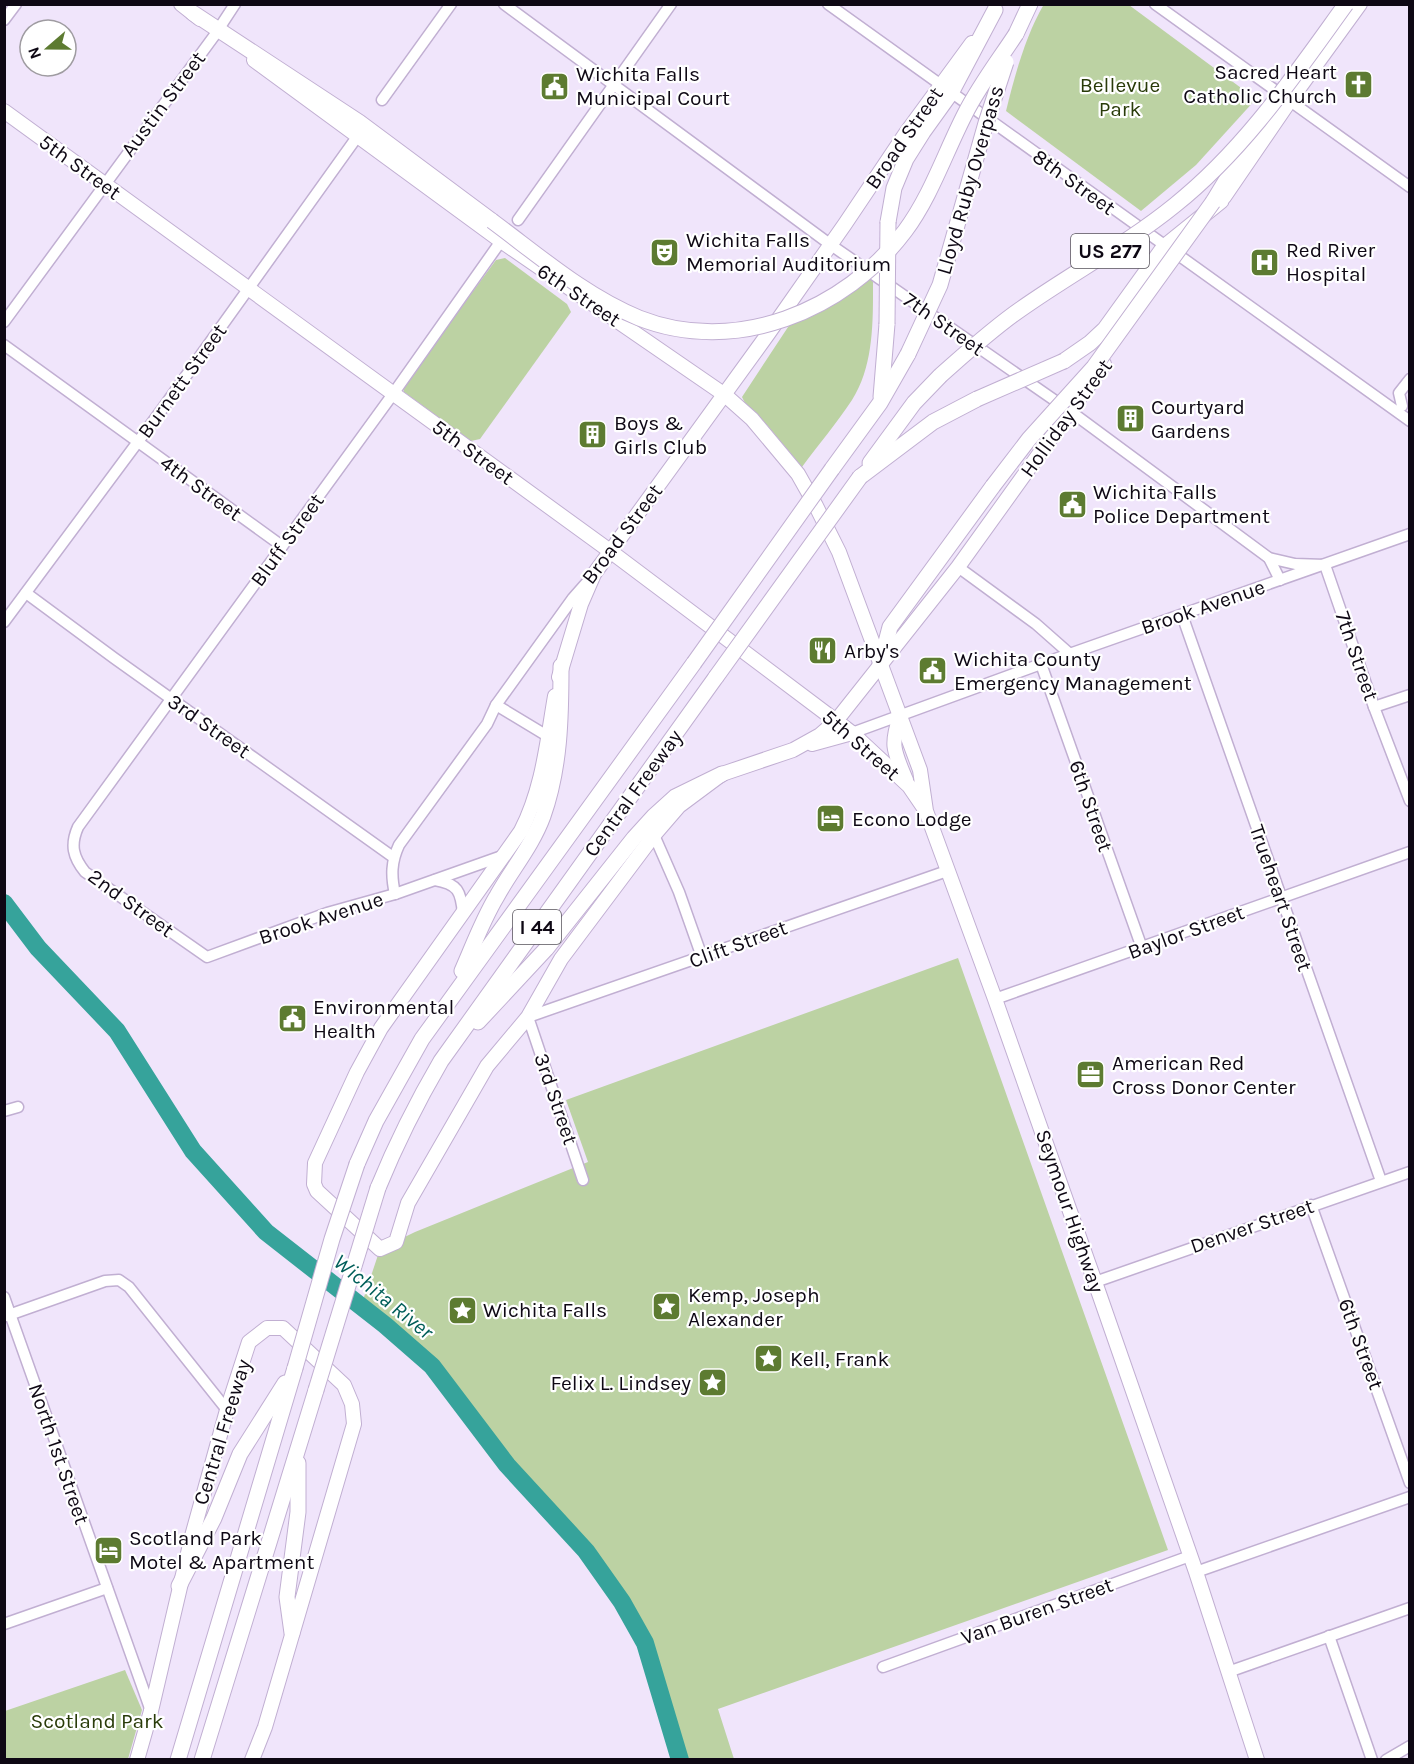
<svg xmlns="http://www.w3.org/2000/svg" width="1414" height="1764" font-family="Karla,sans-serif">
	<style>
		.green { fill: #bcd2a3 }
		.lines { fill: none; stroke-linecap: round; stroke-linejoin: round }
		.river { stroke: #36a39b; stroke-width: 18 }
		.minor-casing { stroke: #c1afd2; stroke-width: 13 }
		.major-casing { stroke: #c1afd2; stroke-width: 16 }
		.highway-casing { stroke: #c1afd2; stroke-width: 17 }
		.minor { stroke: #fff; stroke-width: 10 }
		.major { stroke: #fff; stroke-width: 14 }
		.highway { stroke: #fff; stroke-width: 15 }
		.highway-bridge-casing { stroke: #c1afd2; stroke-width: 17; stroke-linecap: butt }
		.highway-bridge { stroke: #fff; stroke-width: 15 }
		.labels { text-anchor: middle; stroke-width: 4.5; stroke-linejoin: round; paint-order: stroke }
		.shield { fill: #fff; stroke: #56525a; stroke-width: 1.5 }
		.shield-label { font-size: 20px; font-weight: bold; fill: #0e0814 }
		.poi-label { font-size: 21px; fill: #0e0814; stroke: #fff; text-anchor: start }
		.park-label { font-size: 21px; fill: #293b09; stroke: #fff }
		.street-label { font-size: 21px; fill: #0e0814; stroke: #fff }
		.water-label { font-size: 22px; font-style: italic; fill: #005e59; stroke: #fff }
	</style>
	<rect width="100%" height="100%" fill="#f0e5fb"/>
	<g class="green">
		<path d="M 1044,4 L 1129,5 L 1256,99 L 1196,165 L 1141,211 L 1006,111 C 1015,75 1025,37 1044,4 Z"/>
		<polygon points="505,258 567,304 571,312 480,439 471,441 404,392 403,386 496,260"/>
		<path d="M 871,277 L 873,282 C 873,321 874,366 852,400 C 837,423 818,445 802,467 L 767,425 L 745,403 L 742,397 L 792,321 Z"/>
		<polygon points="958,958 1168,1550 718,1709 734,1759 680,1759 645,1643 622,1602 586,1551 507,1465 432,1366 361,1306 380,1249 415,1232 588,1162 566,1100"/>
		<polygon points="125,1670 142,1710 128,1759 5,1759 5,1711"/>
	</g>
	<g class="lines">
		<polyline class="river" points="4,903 38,948 117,1031 193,1151 266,1232 385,1325 432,1366 507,1465 586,1551 622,1602 645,1643 680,1760"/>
		<defs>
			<g id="minor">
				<polyline points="504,4 831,245 1070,411 1269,558 1295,564 1325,565 1374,707 1410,801"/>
				<polyline points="828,4 1410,421"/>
				<polyline points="1155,4 1410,187"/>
				<polyline points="4,20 16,4"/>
				<polyline points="218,30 235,4"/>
				<polyline points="382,100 451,4"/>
				<polyline points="518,220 671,4"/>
				<path d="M 501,241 L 393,394 L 78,827 C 70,845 73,857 85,872 L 207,957 L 327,913 L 395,894 L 505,855"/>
				<polyline points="4,322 217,32"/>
				<polyline points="4,345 282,546"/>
				<polyline points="1402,406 1399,393 1410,379"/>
				<polyline points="1269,558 1280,580"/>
				<polyline points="958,567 1036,624 1070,654"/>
				<polyline points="26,593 114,658 393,857"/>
				<polyline points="1182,615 1381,1181"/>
				<polyline points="4,622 163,408 357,137"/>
				<polyline points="1041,664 1142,948"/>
				<polyline points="496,705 549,737"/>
				<polyline points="1374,707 1410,695"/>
				<polyline points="852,733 1041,664 1410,534"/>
				<polyline points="654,835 679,892 702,957"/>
				<path d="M 435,880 C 458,884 461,891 463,914"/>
				<path d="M 395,894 C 391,876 391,862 399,845 L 487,724 L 496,705 L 573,598 L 588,581"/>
				<polyline points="995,999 1410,852"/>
				<polyline points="4,1111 18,1107"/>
				<polyline points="583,1180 528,1017 947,871"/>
				<polyline points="1311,1205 1410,1483"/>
				<polyline points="1095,1282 1410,1172"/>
				<polyline points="4,1297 151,1711"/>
				<polyline points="6,1316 105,1281 119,1280 129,1287 227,1410"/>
				<polyline points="1196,1572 1410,1497"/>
				<polyline points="4,1624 107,1588"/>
				<polyline points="1329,1636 1372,1760"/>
				<polyline points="883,1667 1190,1556"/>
				<polyline points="1228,1672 1410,1608"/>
				<polyline points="1386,1760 1410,1746"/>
			</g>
			<g id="major">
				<polyline points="181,4 200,19"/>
				<polyline points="254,60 501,241 725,395 752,419 798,474 816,506 839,552 920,770 926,811 995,999 1095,1282 1196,1572 1257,1760"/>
				<polyline points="4,111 610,551 852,733 909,786 924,808"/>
				<polyline points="1224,197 1289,102 1360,4"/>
				<polyline points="559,677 581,604 594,574 768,334 845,224 906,133 972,43"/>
				<path d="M 555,696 C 547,742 543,788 521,831 L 381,1028 L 357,1072 L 315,1163 L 314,1184 L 317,1191 L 380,1249 L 396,1242 L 408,1203 L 487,1066 L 528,1017 L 561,959 L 654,835 L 679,806 L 722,774 L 793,750 L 820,735 L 836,721 L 958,567 L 1104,364"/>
				<path d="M 900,716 C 890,746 894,751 906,780"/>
				<polyline points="812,744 852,733"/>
				<polyline points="137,1760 151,1711 192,1536 227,1410 249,1342 267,1328 283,1328 344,1385 352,1404 354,1424 265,1727 252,1760"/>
			</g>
			<g id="highway">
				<polyline points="193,13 359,122 492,221"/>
				<polyline points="1016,34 1030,4"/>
				<polyline points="1213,202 1258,128"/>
				<polyline points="888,222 894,188 906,159 923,132 951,93 995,10"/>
				<polyline points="1064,361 1090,343 1105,329 1164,247 1221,201"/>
				<polyline points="881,397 887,324"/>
				<polyline points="870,463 914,403 940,376"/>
				<polyline points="832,469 880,403 908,354"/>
				<polyline points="860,477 933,422 977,399"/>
				<polyline points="880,665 890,627 993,486"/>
				<path d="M 462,971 C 473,946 483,919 497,896 C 512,869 532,846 543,816 C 560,768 561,718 561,666"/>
				<polyline points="478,1022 546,949 634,838 654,816 675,797 722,774"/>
				<polyline points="357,1164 376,1121 422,1039 694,663"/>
				<path d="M 378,1188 C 396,1144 417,1102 441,1061 L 716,677"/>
				<polyline points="179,1586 214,1518 240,1454 285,1383"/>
				<polyline points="292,1633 287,1597 298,1512 298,1463"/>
				<polyline points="178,1760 295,1368"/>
				<polyline points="202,1760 316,1390"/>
			</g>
		</defs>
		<use href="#minor" class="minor-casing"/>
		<use href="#major" class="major-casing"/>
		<use href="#highway" class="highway-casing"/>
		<use href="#minor" class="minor"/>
		<use href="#major" class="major"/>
		<use href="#highway" class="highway"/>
		<defs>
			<g id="highway-bridge">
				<path d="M 492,221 C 538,255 585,296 639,318 C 735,356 845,311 905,231 C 931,196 945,153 965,114 C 979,86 999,60 1016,34"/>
				<polyline points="887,324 888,222"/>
				<polyline points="908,354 940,285 986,123 1006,62"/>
				<path d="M 940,376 C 966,353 992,329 1021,309 C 1072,273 1127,244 1175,205 C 1245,149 1294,76 1346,4"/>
				<polyline points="977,399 1064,361"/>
				<polyline points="993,486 1029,439 1094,367 1213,202"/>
				<polyline points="694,663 832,469"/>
				<polyline points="716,677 860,477"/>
				<polyline points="295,1368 332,1239 357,1164"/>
				<polyline points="316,1390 378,1188"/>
			</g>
		</defs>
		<use href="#highway-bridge" class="highway-bridge-casing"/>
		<use href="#highway-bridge" class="highway-bridge"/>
	</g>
	<defs>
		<symbol id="church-square" viewBox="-11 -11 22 22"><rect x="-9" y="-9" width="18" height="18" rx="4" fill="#5d7b31" stroke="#fff"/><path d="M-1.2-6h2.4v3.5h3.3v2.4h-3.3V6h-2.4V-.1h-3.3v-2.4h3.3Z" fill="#fff"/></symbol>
		<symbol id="civic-square" viewBox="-11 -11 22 22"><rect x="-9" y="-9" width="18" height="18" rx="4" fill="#5d7b31" stroke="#fff"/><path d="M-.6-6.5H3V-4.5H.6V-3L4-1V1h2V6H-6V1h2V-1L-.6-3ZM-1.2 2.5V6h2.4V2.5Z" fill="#fff"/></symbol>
		<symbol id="theatre-square" viewBox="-11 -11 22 22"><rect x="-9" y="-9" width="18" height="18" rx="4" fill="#5d7b31" stroke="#fff"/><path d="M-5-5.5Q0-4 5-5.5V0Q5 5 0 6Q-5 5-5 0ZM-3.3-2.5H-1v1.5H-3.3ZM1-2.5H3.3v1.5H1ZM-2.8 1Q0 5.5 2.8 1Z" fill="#fff"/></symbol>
		<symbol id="hospital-square" viewBox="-11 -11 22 22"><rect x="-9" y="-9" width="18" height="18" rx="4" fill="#5d7b31" stroke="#fff"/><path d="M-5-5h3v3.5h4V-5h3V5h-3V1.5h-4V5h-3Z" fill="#fff"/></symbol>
		<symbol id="building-square" viewBox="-11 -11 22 22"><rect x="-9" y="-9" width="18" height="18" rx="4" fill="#5d7b31" stroke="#fff"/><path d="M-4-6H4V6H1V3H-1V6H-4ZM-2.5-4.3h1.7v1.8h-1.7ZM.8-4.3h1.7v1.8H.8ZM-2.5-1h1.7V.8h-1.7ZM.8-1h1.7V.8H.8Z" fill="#fff"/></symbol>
		<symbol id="restaurant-square" viewBox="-11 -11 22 22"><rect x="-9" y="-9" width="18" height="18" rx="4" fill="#5d7b31" stroke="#fff"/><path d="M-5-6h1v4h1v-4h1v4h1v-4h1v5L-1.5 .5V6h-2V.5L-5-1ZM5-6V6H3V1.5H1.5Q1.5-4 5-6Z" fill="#fff"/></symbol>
		<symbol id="hotel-square" viewBox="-11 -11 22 22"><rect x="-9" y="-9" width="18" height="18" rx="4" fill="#5d7b31" stroke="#fff"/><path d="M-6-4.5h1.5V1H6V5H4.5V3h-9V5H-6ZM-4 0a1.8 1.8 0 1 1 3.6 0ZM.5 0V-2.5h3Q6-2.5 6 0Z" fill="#fff"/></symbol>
		<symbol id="office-square" viewBox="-11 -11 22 22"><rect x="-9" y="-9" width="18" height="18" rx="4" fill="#5d7b31" stroke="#fff"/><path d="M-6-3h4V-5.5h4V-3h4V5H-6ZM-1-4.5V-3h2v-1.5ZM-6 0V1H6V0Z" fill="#fff"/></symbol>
		<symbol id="sight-square" viewBox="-11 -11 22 22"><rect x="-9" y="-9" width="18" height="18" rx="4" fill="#5d7b31" stroke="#fff"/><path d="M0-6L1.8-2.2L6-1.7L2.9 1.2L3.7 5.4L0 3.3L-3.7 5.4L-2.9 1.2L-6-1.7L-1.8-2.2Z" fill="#fff"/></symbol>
	</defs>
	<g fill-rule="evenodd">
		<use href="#church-square" x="1342" y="68" width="33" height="33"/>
		<use href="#civic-square" x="538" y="70" width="33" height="33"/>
		<use href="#theatre-square" x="648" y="236" width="33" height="33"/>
		<use href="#hospital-square" x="1248" y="246" width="33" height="33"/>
		<use href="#building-square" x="1114" y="402" width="33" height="33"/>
		<use href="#building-square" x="576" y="418" width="33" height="33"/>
		<use href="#civic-square" x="1056" y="488" width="33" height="33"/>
		<use href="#restaurant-square" x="806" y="634" width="33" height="33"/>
		<use href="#civic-square" x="916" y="654" width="33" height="33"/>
		<use href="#hotel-square" x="814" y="802" width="33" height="33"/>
		<use href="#civic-square" x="276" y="1002" width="33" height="33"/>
		<use href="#office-square" x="1074" y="1058" width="33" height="33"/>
		<use href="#sight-square" x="650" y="1290" width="33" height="33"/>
		<use href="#sight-square" x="446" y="1294" width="33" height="33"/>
		<use href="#sight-square" x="752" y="1342" width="33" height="33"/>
		<use href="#sight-square" x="696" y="1366" width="33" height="33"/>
		<use href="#hotel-square" x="92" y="1534" width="33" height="33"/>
	</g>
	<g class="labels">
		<g class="shield">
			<rect x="1071" y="234" width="78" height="34" rx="4.5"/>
			<rect x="513" y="910" width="48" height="34" rx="4.5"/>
		</g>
		<g class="shield-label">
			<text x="1110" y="258">US 277</text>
			<text x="537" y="934">I 44</text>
		</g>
		<g class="poi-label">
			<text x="1337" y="79" text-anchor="end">Sacred Heart<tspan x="1337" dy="24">Catholic Church</tspan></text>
			<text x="576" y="81">Wichita Falls<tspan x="576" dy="24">Municipal Court</tspan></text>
			<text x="686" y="247">Wichita Falls<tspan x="686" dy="24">Memorial Auditorium</tspan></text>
			<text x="1286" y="257">Red River<tspan x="1286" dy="24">Hospital</tspan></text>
			<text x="1151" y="414">Courtyard<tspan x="1151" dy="24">Gardens</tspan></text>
			<text x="614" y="430">Boys &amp;<tspan x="614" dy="24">Girls Club</tspan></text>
			<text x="1093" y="499">Wichita Falls<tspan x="1093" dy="24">Police Department</tspan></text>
			<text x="844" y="658">Arby's</text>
			<text x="954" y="666">Wichita County<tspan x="954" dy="24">Emergency Management</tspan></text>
			<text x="852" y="826">Econo Lodge</text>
			<text x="313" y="1014">Environmental<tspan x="313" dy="24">Health</tspan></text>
			<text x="1112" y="1070">American Red<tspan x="1112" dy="24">Cross Donor Center</tspan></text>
			<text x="688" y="1302">Kemp, Joseph<tspan x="688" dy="24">Alexander</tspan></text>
			<text x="483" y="1317">Wichita Falls</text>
			<text x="790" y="1366">Kell, Frank</text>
			<text x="691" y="1390" text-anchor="end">Felix L. Lindsey</text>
			<text x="129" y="1545">Scotland Park<tspan x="129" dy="24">Motel &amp; Apartment</tspan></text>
		</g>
		<g class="park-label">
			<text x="1120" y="92">Bellevue<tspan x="1120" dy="24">Park</tspan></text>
			<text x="97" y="1728">Scotland Park</text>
		</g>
		<g class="street-label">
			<text transform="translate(163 104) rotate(-53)" y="7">Austin Street</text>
			<text transform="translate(904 138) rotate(-55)" y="7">Broad Street</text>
			<text transform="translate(80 167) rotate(36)" y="7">5th Street</text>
			<text transform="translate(970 180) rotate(-74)" y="7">Lloyd Ruby Overpass</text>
			<text transform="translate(1074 182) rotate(36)" y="7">8th Street</text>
			<text transform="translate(579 295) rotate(34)" y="7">6th Street</text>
			<text transform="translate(944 324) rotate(35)" y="7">7th Street</text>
			<text transform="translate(182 381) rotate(-54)" y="7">Burnett Street</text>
			<text transform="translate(1066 418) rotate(-54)" y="7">Holliday Street</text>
			<text transform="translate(473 452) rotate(36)" y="7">5th Street</text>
			<text transform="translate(201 488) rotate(36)" y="7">4th Street</text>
			<text transform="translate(622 534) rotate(-53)" y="7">Broad Street</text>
			<text transform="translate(287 540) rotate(-54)" y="7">Bluff Street</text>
			<text transform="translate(1203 607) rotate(-19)" y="7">Brook Avenue</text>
			<text transform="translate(1357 656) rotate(71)" y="7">7th Street</text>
			<text transform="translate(209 726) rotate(35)" y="7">3rd Street</text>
			<text transform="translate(861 745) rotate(41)" y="7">5th Street</text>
			<text transform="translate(633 793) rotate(-54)" y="7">Central Freeway</text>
			<text transform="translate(1091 806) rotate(71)" y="7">6th Street</text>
			<text transform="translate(1281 898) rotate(71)" y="7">Trueheart Street</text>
			<text transform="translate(131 903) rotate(36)" y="7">2nd Street</text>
			<text transform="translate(321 918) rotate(-18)" y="7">Brook Avenue</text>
			<text transform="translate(1186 932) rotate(-20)" y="7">Baylor Street</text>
			<text transform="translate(738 944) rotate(-20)" y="7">Clift Street</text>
			<text transform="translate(556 1099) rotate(71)" y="7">3rd Street</text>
			<text transform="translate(1070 1211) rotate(71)" y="7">Seymour Highway</text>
			<text transform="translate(1252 1226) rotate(-19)" y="7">Denver Street</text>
			<text transform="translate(1361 1344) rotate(70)" y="7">6th Street</text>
			<text transform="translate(222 1432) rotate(-73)" y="7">Central Freeway</text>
			<text transform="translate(59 1454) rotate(71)" y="7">North 1st Street</text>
			<text transform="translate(1037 1611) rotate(-20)" y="7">Van Buren Street</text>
		</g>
		<g class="water-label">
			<text transform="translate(384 1296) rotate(39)" y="8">Wichita River</text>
		</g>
	</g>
	<rect width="1414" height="1764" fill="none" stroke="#0e0814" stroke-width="12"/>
	<g transform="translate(48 48) rotate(250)"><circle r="28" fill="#ffffff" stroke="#9f9ca1" stroke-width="1.5"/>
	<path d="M0-4.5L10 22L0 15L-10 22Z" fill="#5d7b31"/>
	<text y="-9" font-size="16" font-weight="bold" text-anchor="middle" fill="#0e0814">N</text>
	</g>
</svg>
